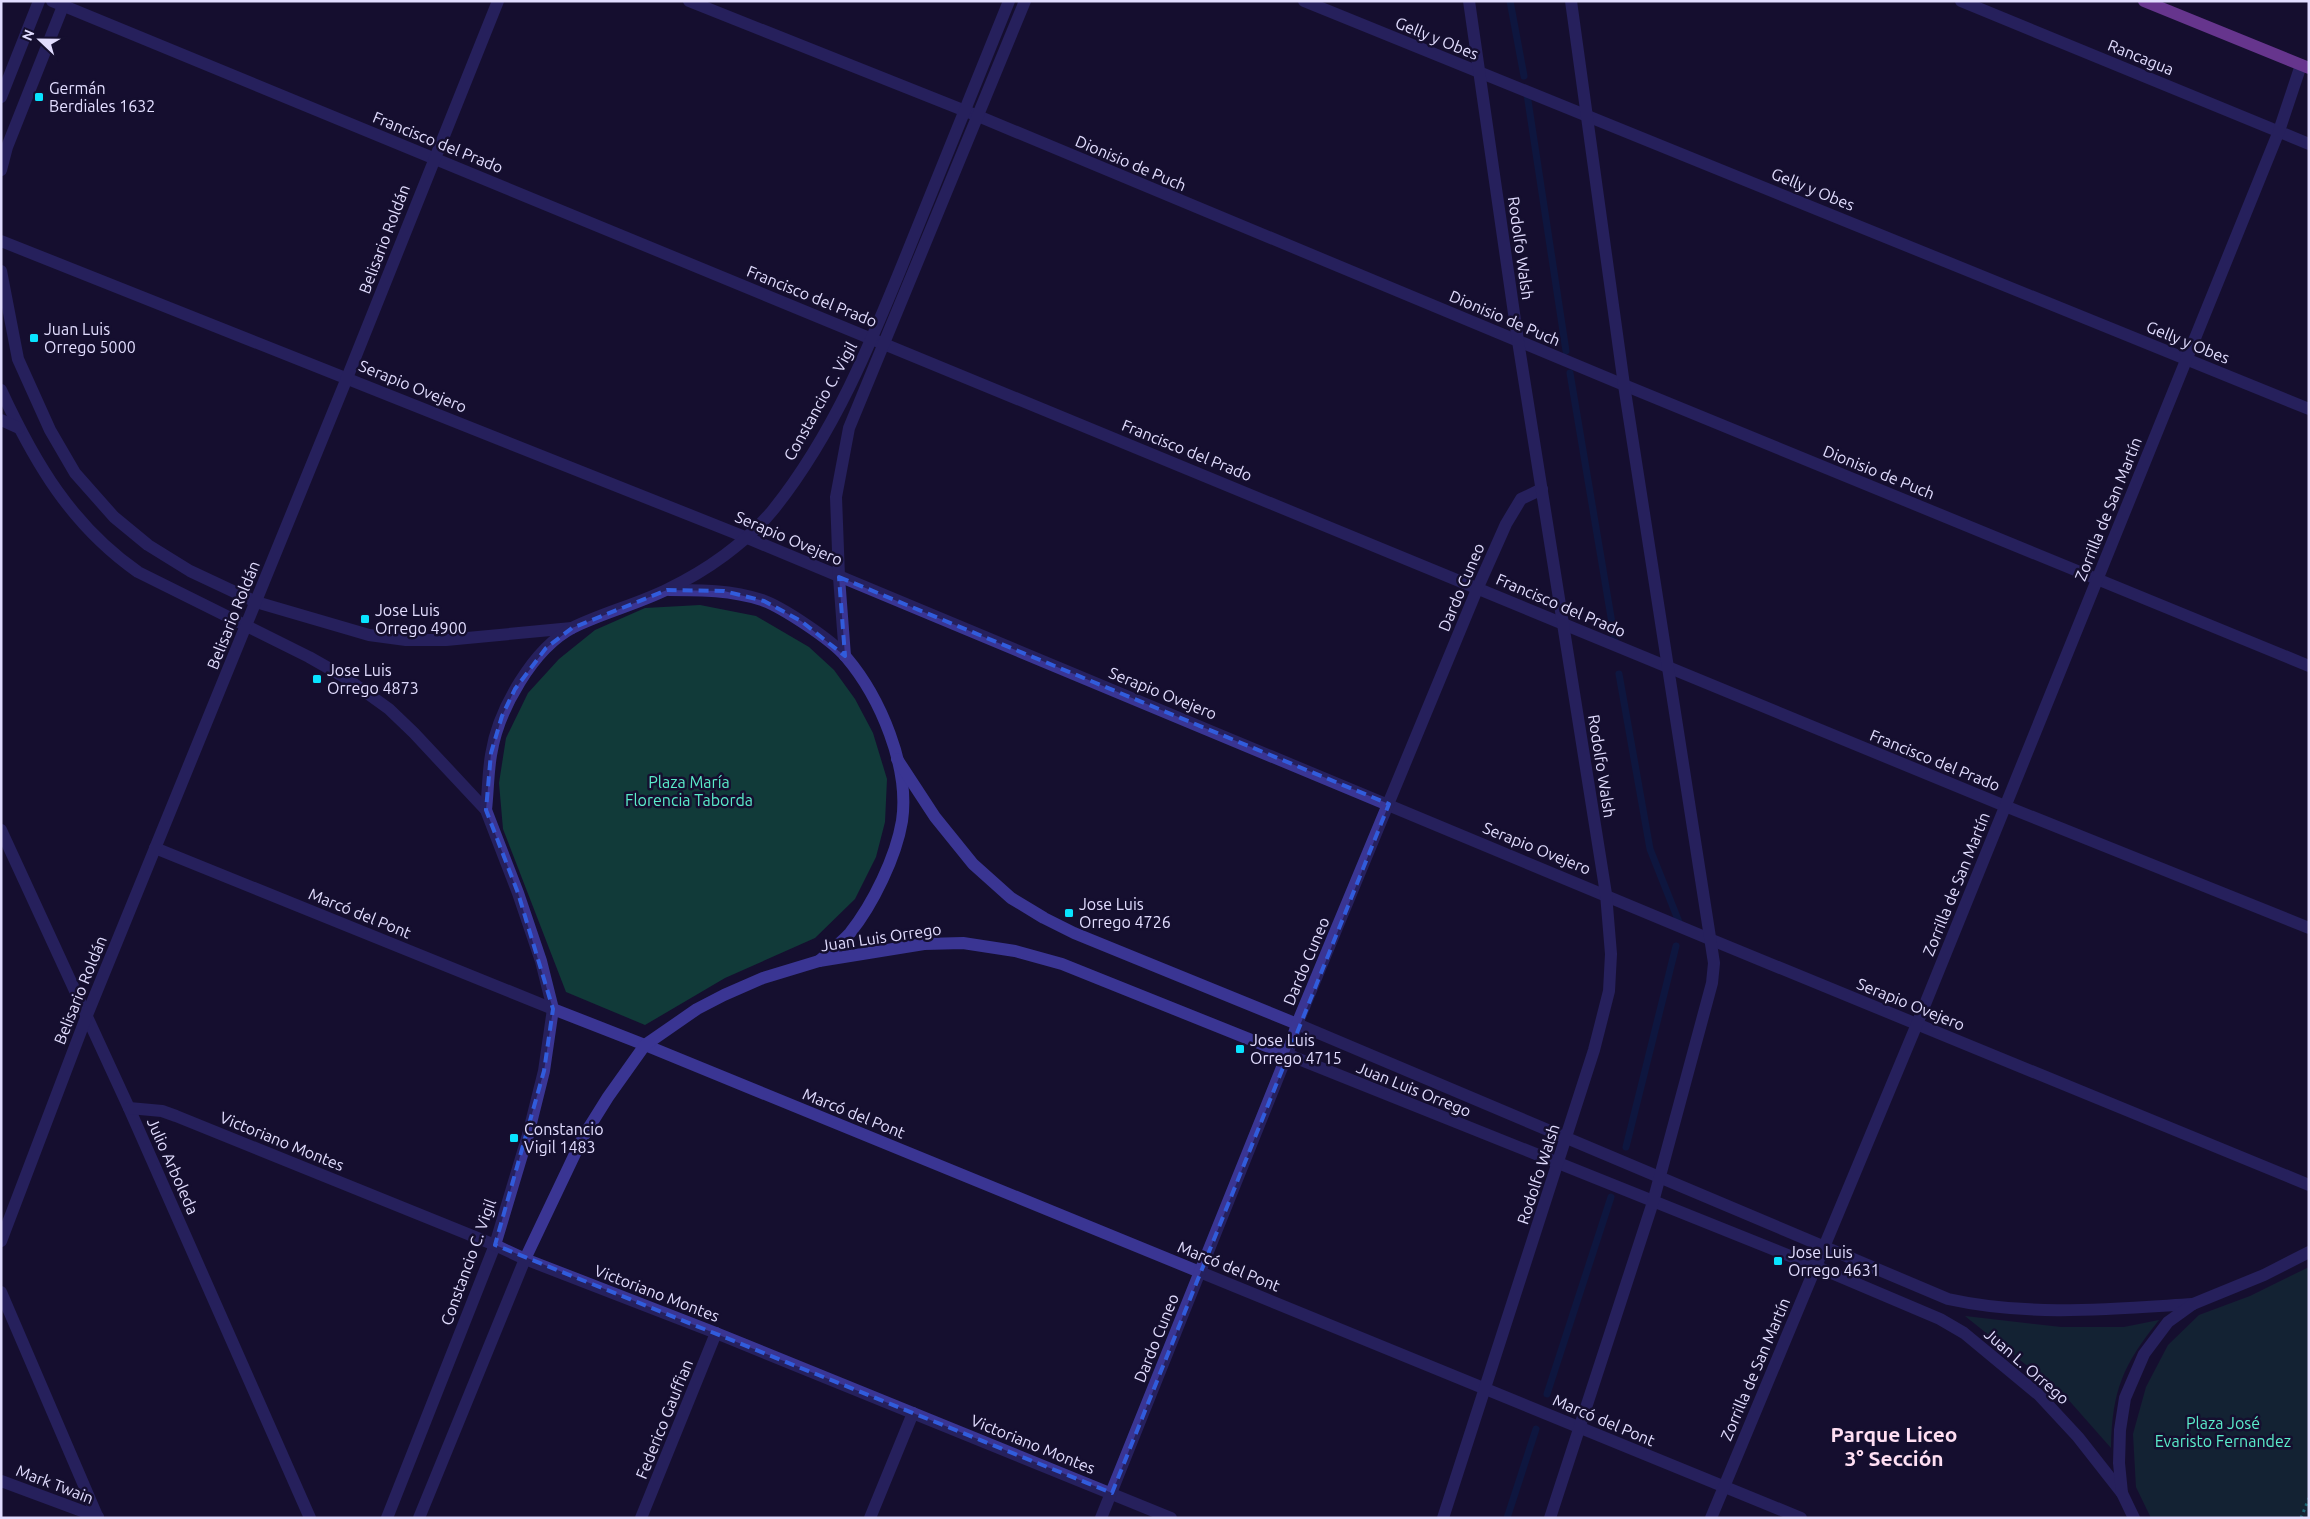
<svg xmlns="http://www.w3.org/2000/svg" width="2310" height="1519" font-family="Ubuntu,sans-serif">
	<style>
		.green { fill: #113a39 }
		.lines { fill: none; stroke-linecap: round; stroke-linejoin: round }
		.stream { stroke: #052052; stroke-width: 7 }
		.path { stroke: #23cdc5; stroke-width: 3; stroke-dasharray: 2.5 4; stroke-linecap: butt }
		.minor { stroke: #3a3593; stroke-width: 12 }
		.major { stroke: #c764ff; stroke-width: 12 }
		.marked { fill: none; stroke: #315cdc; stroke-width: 4; stroke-dasharray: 10 6; stroke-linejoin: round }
		.poi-dot { fill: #09e3ff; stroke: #150f2f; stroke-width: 2 }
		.labels { text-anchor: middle; stroke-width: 5; stroke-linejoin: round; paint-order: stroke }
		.street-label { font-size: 16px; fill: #e2ddff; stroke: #150f2f }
		.poi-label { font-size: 16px; fill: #e2ddff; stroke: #150f2f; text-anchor: start }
		.park-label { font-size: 16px; fill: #5bedcb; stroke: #150f2f }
		.district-label { font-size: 21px; font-weight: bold; fill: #ffdff3; stroke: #150f2f }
	</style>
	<rect width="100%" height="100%" fill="#150f2f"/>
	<g class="green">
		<polygon points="700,605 756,616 809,647 834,670 855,699 873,733 887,779 885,822 876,857 855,899 815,938 725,978 645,1025 566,992 503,829 499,783 506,738 528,693 559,659 595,630 645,608"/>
		<polygon points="2309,1267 2309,1518 2151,1518 2136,1487 2133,1434 2146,1387 2168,1345 2199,1315 2250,1296"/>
		<path d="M 1965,1316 L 2061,1327 L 2124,1327 L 2159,1320 C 2123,1365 2112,1390 2111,1448 L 2066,1397 Z"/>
	</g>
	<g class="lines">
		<g class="stream">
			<polyline points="1510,1 1524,76"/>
			<polyline points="1527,94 1566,351"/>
			<polyline points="1570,373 1615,641"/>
			<polyline points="1619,674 1650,849 1679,922"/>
			<polyline points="1626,1147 1676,946"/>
			<polyline points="1547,1394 1611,1197"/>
			<polyline points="1507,1518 1536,1429"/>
		</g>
		<polyline class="path" points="2301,1518 2309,1498"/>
		<g class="minor">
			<polyline points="52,1 2005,806 2309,928"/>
			<polyline points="689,1 978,116 1624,385 2309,666"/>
			<polyline points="1304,1 2309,409"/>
			<polyline points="1961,1 2309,144"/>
			<polyline points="1,97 39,1"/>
			<polyline points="1,170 7,147 65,1"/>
			<polyline points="1,241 745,537 1712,940 2309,1185"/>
			<polyline points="1,271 18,359 50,430 75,473 114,517 148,545 190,571 256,602 369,635 406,640 446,640 572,628"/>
			<path d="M 1,390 C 35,463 71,525 138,572 L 309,657 L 346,678 L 389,709 L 414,733 L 486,810 L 518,893 L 541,961 L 553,1009 L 544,1071 L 528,1135 L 495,1245 L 387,1518"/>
			<polyline points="1,420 19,428"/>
			<path d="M 669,590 C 701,590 731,590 762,600 C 782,607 832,640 846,657 C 880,697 910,767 902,821 C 896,857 873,904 850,933 C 841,943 829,952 819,961"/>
			<polyline points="845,656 839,577 836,497 849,428 1025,1"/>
			<path d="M 897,759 L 935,817 L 973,864 L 1011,898 L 1044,918 L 1074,933 L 1297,1024 L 1948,1299 C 2029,1317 2111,1309 2193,1304"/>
			<path d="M 486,810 C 488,792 488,773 491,755 C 498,710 533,648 574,627 C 605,612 638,604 668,589 C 706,571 746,543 773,510 C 837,430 874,335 912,241 C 944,161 977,81 1009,1"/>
			<polyline points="1,830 129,1108 310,1518"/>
			<polyline points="155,848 553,1009 645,1045 1801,1518"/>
			<polyline points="129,1108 162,1111 176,1116 495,1245 525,1259 716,1333 1171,1518"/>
			<polyline points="1,1241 87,1015 347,378 498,1"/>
			<polyline points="1,1292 98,1518"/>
			<polyline points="1,1481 98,1517"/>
			<polyline points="419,1518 525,1259 583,1137 608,1097 645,1045 697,1009 724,995 763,978 819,961 924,944 963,943 1015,951 1062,964 1815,1266 1940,1319 1964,1333 2039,1395 2078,1437 2122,1493"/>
			<polyline points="641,1518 716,1333"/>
			<polyline points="870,1518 913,1413"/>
			<polyline points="1101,1518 1287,1055 1297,1024 1478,587 1506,524 1521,499 1542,489"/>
			<polyline points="1443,1518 1594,1050 1609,991 1611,954 1606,894 1518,341 1469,1"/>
			<polyline points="1550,1518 1653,1202 1712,983 1714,963 1624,385 1571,1"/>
			<polyline points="1711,1518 1917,1024 2279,131 2301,65"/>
			<polyline points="2134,1518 2122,1493 2119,1463 2120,1430 2125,1398 2144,1354 2168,1322 2193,1304 2264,1275 2309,1252"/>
		</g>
		<polyline class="major" points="2144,1 2309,68"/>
	</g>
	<path d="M0 0H2310V1519H0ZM 839,577 L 1389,804 L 1112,1493 L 495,1245 L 544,1071 L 553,1009 L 518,893 L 486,810 L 491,753 L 502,716 L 515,689 L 546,648 L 572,628 L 667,590 L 724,591 L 764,601 L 801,621 L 845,656 Z" fill="#150f2f" fill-opacity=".55" fill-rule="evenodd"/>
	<path class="marked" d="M 839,577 L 1389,804 L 1112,1493 L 495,1245 L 544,1071 L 553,1009 L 518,893 L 486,810 L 491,753 L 502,716 L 515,689 L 546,648 L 572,628 L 667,590 L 724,591 L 764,601 L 801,621 L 845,656 Z"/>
	<g class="poi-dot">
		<rect x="34" y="92" width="10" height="10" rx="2.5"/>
		<rect x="29" y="333" width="10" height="10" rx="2.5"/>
		<rect x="360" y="614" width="10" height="10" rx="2.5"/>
		<rect x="312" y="674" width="10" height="10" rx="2.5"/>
		<rect x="1064" y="908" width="10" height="10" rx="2.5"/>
		<rect x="1235" y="1044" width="10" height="10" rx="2.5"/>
		<rect x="509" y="1133" width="10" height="10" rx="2.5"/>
		<rect x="1773" y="1256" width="10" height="10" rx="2.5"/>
	</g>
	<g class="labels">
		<g class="street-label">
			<text transform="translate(1437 38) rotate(22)" y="6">Gelly y Obes</text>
			<text transform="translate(2141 57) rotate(22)" y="6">Rancagua</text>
			<text transform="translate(438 142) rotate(22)" y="6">Francisco del Prado</text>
			<text transform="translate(1131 163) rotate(23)" y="6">Dionisio de Puch</text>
			<text transform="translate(1813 189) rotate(22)" y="6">Gelly y Obes</text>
			<text transform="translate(384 239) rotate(-69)" y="6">Belisario Roldán</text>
			<text transform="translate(1521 248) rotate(82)" y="6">Rodolfo Walsh</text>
			<text transform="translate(812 296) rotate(22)" y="6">Francisco del Prado</text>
			<text transform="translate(1505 318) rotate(23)" y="6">Dionisio de Puch</text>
			<text transform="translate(2188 342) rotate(22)" y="6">Gelly y Obes</text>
			<text transform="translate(413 386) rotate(22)" y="6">Serapio Ovejero</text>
			<text transform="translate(820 401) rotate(-61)" y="6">Constancio C. Vigil</text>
			<text transform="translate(1187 450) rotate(22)" y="6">Francisco del Prado</text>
			<text transform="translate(1879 472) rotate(22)" y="6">Dionisio de Puch</text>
			<text transform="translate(2108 509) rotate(-68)" y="6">Zorrilla de San Martín</text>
			<text transform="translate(789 538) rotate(23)" y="6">Serapio Ovejero</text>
			<text transform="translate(1461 587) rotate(-67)" y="6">Dardo Cuneo</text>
			<text transform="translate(1561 605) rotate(23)" y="6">Francisco del Prado</text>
			<text transform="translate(233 615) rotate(-68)" y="6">Belisario Roldán</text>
			<text transform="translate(1163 693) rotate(22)" y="6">Serapio Ovejero</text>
			<text transform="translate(1935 760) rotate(22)" y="6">Francisco del Prado</text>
			<text transform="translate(1602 766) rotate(81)" y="6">Rodolfo Walsh</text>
			<text transform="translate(1537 848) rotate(22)" y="6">Serapio Ovejero</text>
			<text transform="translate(1956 884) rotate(-68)" y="6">Zorrilla de San Martín</text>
			<text transform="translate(360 913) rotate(22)" y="6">Marcó del Pont</text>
			<text transform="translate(881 937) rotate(-8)" y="6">Juan Luis Orrego</text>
			<text transform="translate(1306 961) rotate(-67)" y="6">Dardo Cuneo</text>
			<text transform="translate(80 990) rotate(-68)" y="6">Belisario Roldán</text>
			<text transform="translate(1911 1004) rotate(22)" y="6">Serapio Ovejero</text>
			<text transform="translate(1414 1089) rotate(22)" y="6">Juan Luis Orrego</text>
			<text transform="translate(854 1113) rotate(22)" y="6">Marcó del Pont</text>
			<text transform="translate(282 1141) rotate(22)" y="6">Victoriano Montes</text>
			<text transform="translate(173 1166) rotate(66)" y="6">Julio Arboleda</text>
			<text transform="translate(1538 1174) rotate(-72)" y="6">Rodolfo Walsh</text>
			<text transform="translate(468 1262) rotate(-70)" y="6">Constancio C. Vigil</text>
			<text transform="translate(1229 1266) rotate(22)" y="6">Marcó del Pont</text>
			<text transform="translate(657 1293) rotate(21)" y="6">Victoriano Montes</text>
			<text transform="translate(1156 1338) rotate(-68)" y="6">Dardo Cuneo</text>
			<text transform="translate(2027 1366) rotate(41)" y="6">Juan L. Orrego</text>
			<text transform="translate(1755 1369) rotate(-67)" y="6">Zorrilla de San Martín</text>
			<text transform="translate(664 1419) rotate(-68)" y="6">Federico Gauffian</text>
			<text transform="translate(1604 1420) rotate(23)" y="6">Marcó del Pont</text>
			<text transform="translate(1033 1444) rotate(22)" y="6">Victoriano Montes</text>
			<text transform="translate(55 1484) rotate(21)" y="6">Mark Twain</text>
		</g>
		<g class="poi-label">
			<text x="49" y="94">Germán<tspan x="49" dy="18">Berdiales 1632</tspan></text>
			<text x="44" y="335">Juan Luis<tspan x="44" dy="18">Orrego 5000</tspan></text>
			<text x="375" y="616">Jose Luis<tspan x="375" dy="18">Orrego 4900</tspan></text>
			<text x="327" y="676">Jose Luis<tspan x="327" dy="18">Orrego 4873</tspan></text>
			<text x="1079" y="910">Jose Luis<tspan x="1079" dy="18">Orrego 4726</tspan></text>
			<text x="1250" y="1046">Jose Luis<tspan x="1250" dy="18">Orrego 4715</tspan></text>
			<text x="524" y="1135">Constancio<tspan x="524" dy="18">Vigil 1483</tspan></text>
			<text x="1788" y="1258">Jose Luis<tspan x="1788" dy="18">Orrego 4631</tspan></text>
		</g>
		<g class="park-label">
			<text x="689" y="788">Plaza María<tspan x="689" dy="18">Florencia Taborda</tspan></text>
			<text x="2223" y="1429">Plaza José<tspan x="2223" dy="18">Evaristo Fernandez</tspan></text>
		</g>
		<g class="district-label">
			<text x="1894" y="1442">Parque Liceo<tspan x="1894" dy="24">3° Sección</tspan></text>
		</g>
	</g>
	<rect width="2310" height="1519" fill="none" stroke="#e2ddff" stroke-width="5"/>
	<g transform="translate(40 40) rotate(292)" stroke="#150f2f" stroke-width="4" paint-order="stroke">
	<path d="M0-4L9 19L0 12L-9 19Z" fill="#e2ddff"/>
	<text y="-8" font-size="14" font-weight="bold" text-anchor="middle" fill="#e2ddff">N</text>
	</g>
</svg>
